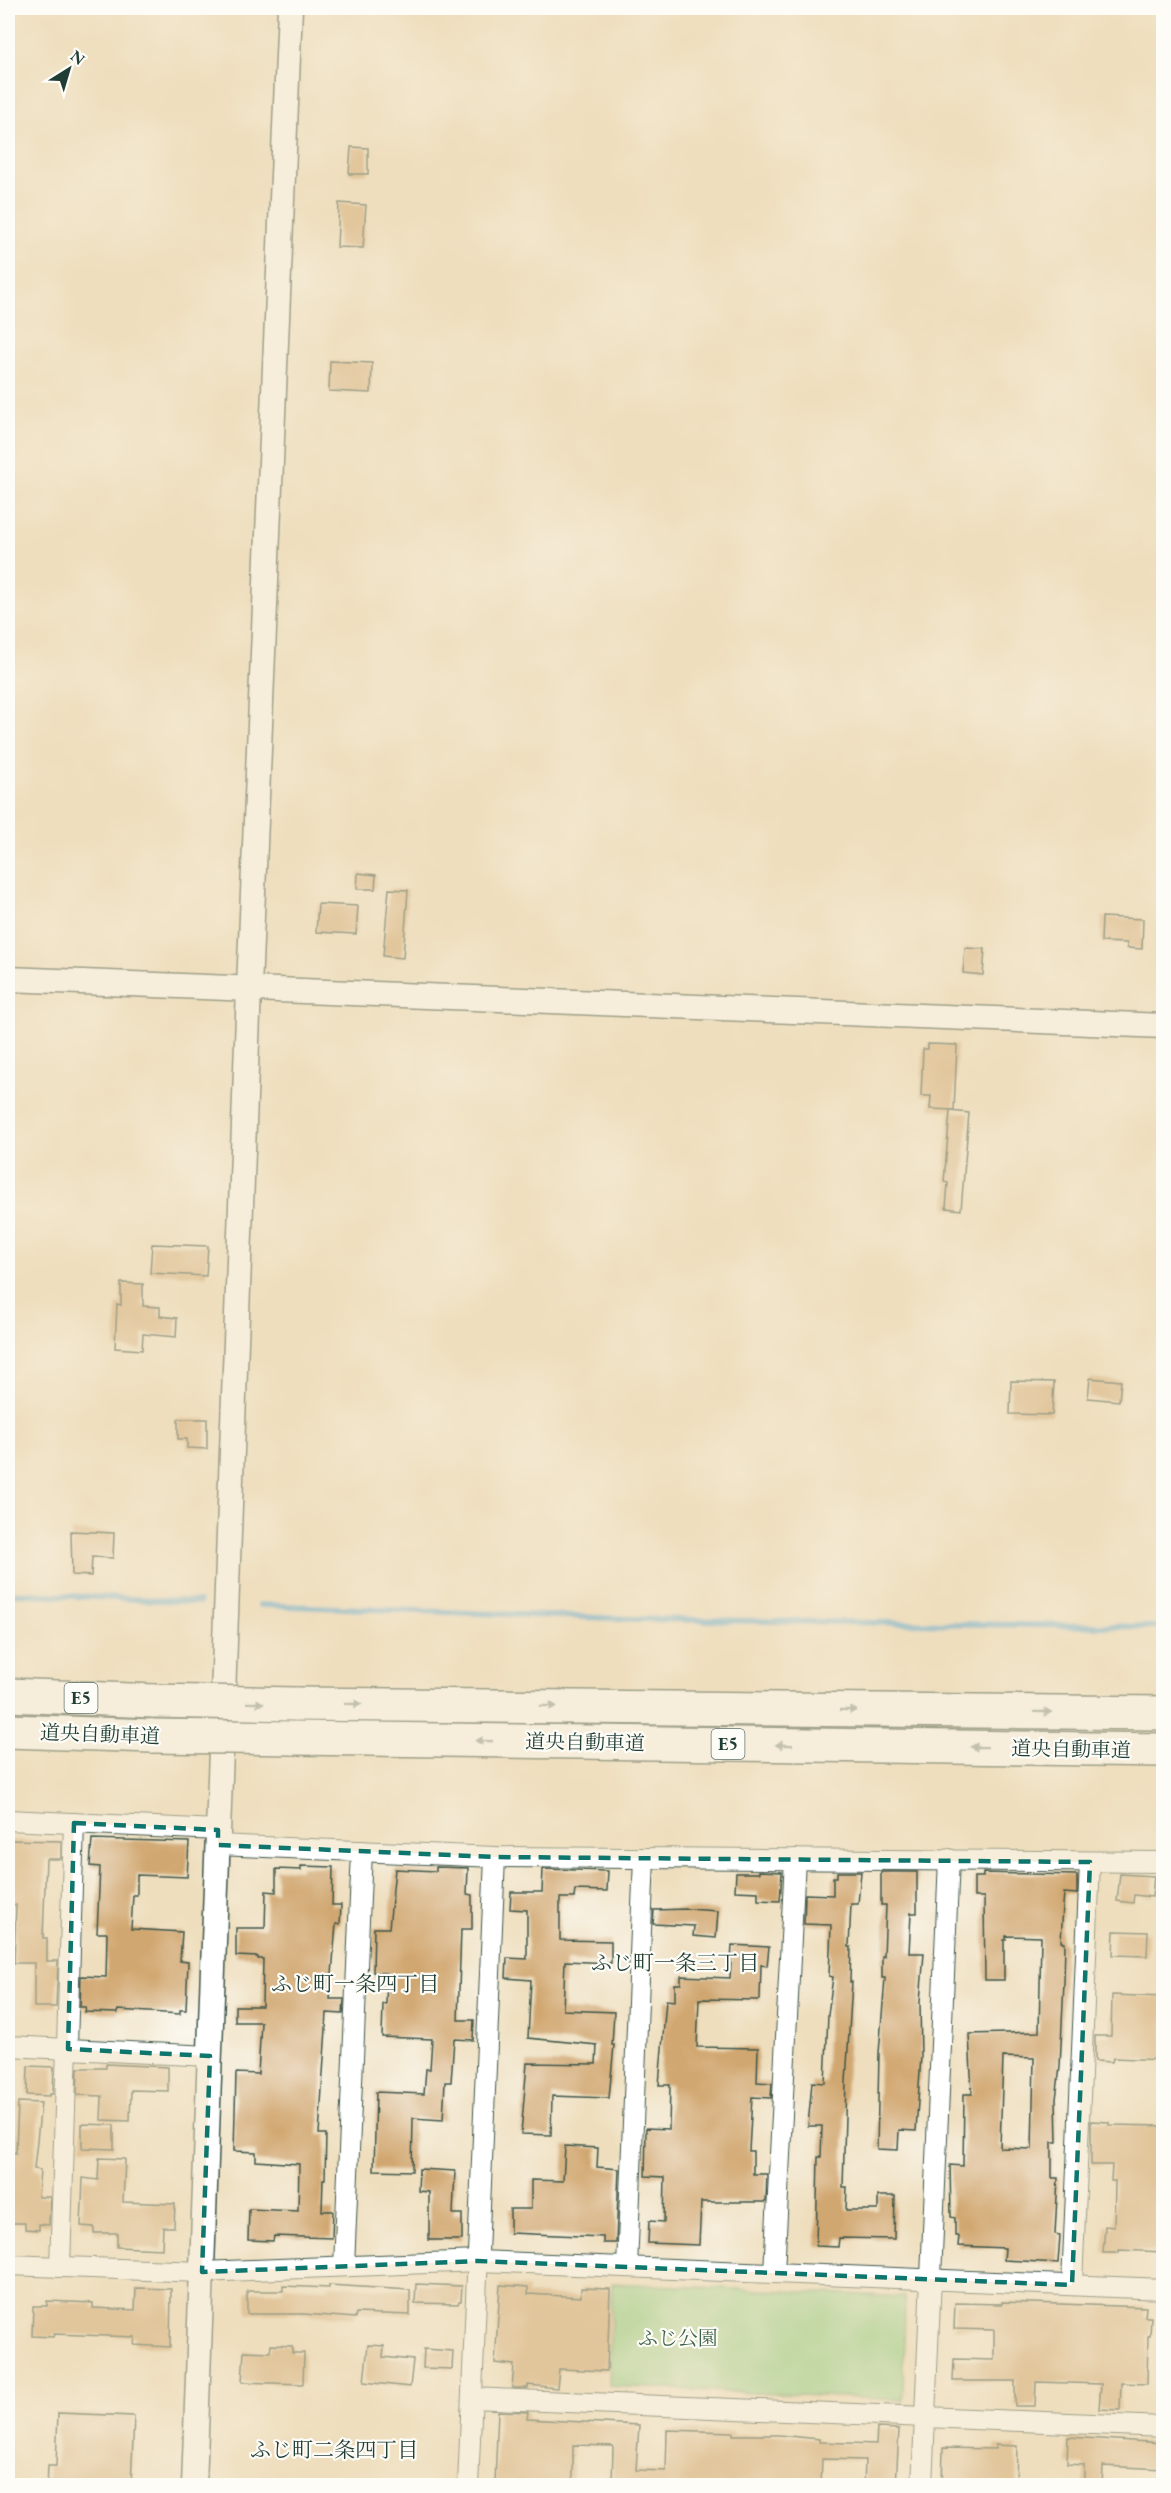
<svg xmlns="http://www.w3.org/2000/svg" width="1171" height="2493" font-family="'EB Garamond','Noto Serif JP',serif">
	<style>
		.green { fill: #90d189; stroke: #58875e; stroke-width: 1.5 }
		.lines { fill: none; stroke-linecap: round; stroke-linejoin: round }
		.stream { stroke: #58a7d2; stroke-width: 6 }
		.building { fill: #d1a771; fill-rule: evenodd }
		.minor-casing { stroke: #3e5549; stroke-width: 22 }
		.tertiary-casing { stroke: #3e5549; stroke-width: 27 }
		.motorway-casing { stroke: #3e5549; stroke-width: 36 }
		.minor { stroke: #fff; stroke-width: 20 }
		.tertiary { stroke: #fff; stroke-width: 24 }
		.motorway { stroke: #fff; stroke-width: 33 }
		.motorway-bridge-casing { stroke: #3e5549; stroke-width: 36; stroke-linecap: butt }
		.motorway-bridge { stroke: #fff; stroke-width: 33 }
		.oneway { fill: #8f9e9a }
		.marked { fill: none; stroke: #0f766e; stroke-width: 4.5; stroke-dasharray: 12 8; stroke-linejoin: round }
		.labels { text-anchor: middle; stroke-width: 4.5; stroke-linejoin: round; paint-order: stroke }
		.shield { fill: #fdfcf7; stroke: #62766e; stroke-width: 1.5 }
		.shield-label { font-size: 18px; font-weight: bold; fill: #1f3d34 }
		.street-label { font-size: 20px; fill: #1f3d34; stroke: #fdfcf7 }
		.park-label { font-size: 20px; fill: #3b6249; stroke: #fdfcf7 }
		.neighbourhood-label { font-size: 21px; fill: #1f3d34; stroke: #fdfcf7 }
	</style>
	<rect width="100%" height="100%" fill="#fdfcf7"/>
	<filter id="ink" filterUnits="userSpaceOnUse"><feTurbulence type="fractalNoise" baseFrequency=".0167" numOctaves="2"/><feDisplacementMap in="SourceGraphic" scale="12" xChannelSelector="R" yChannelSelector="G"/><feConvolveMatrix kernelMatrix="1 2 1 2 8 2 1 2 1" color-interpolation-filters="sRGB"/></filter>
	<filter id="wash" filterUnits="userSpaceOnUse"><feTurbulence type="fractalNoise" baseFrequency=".008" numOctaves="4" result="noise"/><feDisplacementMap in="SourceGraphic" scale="24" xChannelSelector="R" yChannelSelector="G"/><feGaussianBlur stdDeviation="1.35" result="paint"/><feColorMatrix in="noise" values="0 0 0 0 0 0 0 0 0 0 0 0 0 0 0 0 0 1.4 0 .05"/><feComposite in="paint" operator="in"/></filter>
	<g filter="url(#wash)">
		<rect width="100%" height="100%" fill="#eedebd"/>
		<polygon class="green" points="612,2283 905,2297 903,2400 609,2386"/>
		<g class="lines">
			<g class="stream">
				<polyline points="8,1593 199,1602"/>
				<polyline points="260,1605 634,1619 1164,1627"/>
			</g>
		</g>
		<g id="blocks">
			<g class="building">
				<polygon points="351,147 368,148 368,174 349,174"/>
				<polygon points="339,203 366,205 363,248 337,247"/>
				<polygon points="330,361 372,363 371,393 329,391"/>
				<polygon points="358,873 376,875 375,889 357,889"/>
				<polygon points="389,889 408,890 403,958 383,956"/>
				<polygon points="318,904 358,906 356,934 316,932"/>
				<polygon points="1102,917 1143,919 1142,949 1127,948 1127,943 1101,942"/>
				<polygon points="965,948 985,949 983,975 963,973"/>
				<polygon points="928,1044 957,1045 954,1110 930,1109 931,1096 921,1096 923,1049 928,1049"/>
				<polygon points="950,1111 969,1113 961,1210 946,1208 948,1183 944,1182"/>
				<polygon points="152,1244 208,1246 206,1276 150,1273"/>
				<polygon points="121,1283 143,1284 143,1306 160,1307 160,1316 177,1318 176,1337 143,1334 142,1350 115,1348 117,1304 121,1305"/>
				<polygon points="1090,1378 1121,1381 1119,1401 1088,1398"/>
				<polygon points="1011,1381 1054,1382 1052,1415 1010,1414"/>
				<polygon points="178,1419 207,1419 207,1449 187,1448 187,1439 178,1439"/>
				<polygon points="71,1531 114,1533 113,1558 92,1557 91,1576 72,1575"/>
				<polygon points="92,1839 189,1842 187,1877 137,1875 137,1895 133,1895 131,1929 182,1932 180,1961 188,1962 186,2010 180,2010 180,2014 118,2010 117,2013 85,2012 86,2007 80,2007 81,1976 106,1977 107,1933 97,1933 100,1867 90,1866"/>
				<polygon points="8,1840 61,1841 61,1859 46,1859 43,1938 47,1938 47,1961 58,1961 56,2007 34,2007 34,1963 14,1963 16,1905 8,1905"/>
				<polygon points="301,1866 333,1867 332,1905 341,1905 340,1924 336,1924 330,1999 344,1999 343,2014 327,2013 319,2134 326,2134 325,2179 323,2179 322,2211 333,2211 332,2238 274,2236 273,2241 248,2240 249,2209 298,2211 299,2164 256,2161 256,2152 234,2151 236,2073 258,2074 261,2022 235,2022 235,2006 262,2006 263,1959 258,1959 258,1957 236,1956 236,1928 265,1928 266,1891 276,1892 276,1869 301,1870"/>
				<polygon points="436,1867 468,1868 467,1894 472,1895 472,1929 461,1929 458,2020 474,2020 473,2040 454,2039 451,2082 445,2082 443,2120 413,2118 412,2171 374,2170 376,2092 424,2094 426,2069 430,2069 432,2039 382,2037 383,2004 386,2004 387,1973 373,1972 374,1928 389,1928 395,1869 436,1871"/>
				<polygon points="543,1869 608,1871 607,1891 575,1890 574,1898 560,1898 560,1940 611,1941 611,1963 565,1961 563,2010 614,2012 612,2045 614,2045 609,2098 552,2096 551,2135 521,2134 527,2063 596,2064 597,2045 528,2038 531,1980 506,1978 507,1958 527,1959 527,1910 510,1909 511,1892 542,1892"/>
				<polygon points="759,1871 782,1872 780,1901 758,1900 758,1892 735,1891 736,1873 759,1873"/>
				<polygon points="837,1872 861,1872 858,1904 851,1904 849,1947 851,1947 850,1982 852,1982 846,2082 843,2187 847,2187 846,2210 878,2210 878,2196 895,2196 894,2239 839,2238 838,2247 816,2246 818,2157 821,2157 822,2126 808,2126 812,2082 825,2083 828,2015 833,1977 829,1976 831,1925 804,1924 805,1894 833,1895 833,1877 837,1877"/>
				<polygon points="881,1872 917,1872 917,1913 911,1913 909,1953 924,1953 920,2002 921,2056 916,2131 899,2130 898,2150 877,2149 879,2053 885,1978 882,1978 882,1956 884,1956 886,1905 881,1905"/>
				<path d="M 983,1873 L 1077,1875 L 1077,1894 L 1064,1893 L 1063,1905 L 1061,1942 L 1065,1943 L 1064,1982 L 1060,2067 L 1056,2099 L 1057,2142 L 1052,2142 L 1052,2178 L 1058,2178 L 1055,2234 L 1060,2235 L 1058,2263 L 1004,2260 L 1005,2248 L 958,2246 L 959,2236 L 955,2236 L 955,2218 L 951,2217 L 950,2165 L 963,2166 L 964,2094 L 972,2094 L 969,2034 L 1039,2032 L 1041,1937 L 1006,1936 L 1006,1940 L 1004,1940 L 1004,1980 L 985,1980 L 984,1897 L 974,1897 L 974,1877 L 983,1877 ZM 1003,2057 L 1034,2058 L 1032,2149 L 1000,2148 Z"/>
				<polygon points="1120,1874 1154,1876 1152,1897 1134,1895 1133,1903 1117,1901"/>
				<polygon points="688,1909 718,1911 716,1938 693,1936 694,1926 653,1924 654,1910"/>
				<polygon points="1114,1931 1148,1932 1147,1956 1113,1955"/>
				<polygon points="732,1945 769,1947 767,1966 761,1965 760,2000 699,1999 697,2047 758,2048 757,2082 772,2083 771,2098 752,2097 749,2151 753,2151 753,2174 767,2174 766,2202 701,2202 699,2245 648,2243 649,2221 664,2222 665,2177 645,2176 646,2128 669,2129 670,2085 659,2085 666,2000 675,2001 675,1984 681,1984 681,1976 730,1978"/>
				<polygon points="1112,1995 1164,1997 1164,2060 1113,2058 1112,2062 1095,2061 1095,2036 1111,2036"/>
				<polygon points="106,2064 168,2067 168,2091 131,2090 130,2121 101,2120 102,2096 77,2095 78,2068 106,2068"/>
				<polygon points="28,2066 54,2067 53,2094 50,2094 50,2096 27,2095"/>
				<polygon points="18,2102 41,2103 34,2169 40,2170 38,2197 50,2197 49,2225 39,2224 39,2230 25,2229 25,2223 8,2223 12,2152 16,2153"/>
				<polygon points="1091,2121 1109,2122 1109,2125 1164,2126 1164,2252 1119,2250 1119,2253 1103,2253 1105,2226 1114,2227 1115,2181 1111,2181 1112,2165 1091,2165"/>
				<polygon points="82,2124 114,2125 114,2149 82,2148"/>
				<polygon points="565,2146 598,2148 597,2167 619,2169 616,2243 603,2243 603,2237 510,2233 510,2209 531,2209 531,2180 563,2181"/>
				<polygon points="99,2158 125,2159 123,2202 175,2204 174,2227 163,2227 162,2249 117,2247 117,2233 94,2233 94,2227 81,2226 83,2178 98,2180"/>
				<polygon points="419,2169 455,2171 453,2214 462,2214 462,2240 429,2240 429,2192 418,2191"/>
				<polygon points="416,2284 462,2286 461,2301 459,2301 458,2304 415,2303"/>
				<polygon points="329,2285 410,2290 410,2315 356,2313 355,2318 304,2314 247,2314 247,2291 283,2291 283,2286 329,2288"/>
				<polygon points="500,2285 528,2287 528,2294 581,2297 581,2288 610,2289 607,2371 559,2369 557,2388 528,2385 528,2388 512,2388 514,2365 495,2363"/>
				<polygon points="136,2288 171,2289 170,2347 134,2345 135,2337 54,2334 53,2337 32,2336 33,2306 47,2306 47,2301 93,2303 93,2308 135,2310"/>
				<polygon points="1002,2302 1146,2307 1145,2317 1151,2317 1150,2336 1148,2336 1147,2384 1121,2383 1120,2410 1099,2409 1101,2384 1036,2382 1035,2406 1015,2406 1015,2381 953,2381 954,2359 994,2360 994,2330 954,2329 955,2303 1002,2304"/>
				<polygon points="271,2345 292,2346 292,2353 304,2353 303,2384 242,2382 244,2351 270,2352"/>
				<polygon points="368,2345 384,2346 383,2357 413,2360 410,2387 364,2382"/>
				<polygon points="424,2349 453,2351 452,2369 423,2368"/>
				<polygon points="498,2411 528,2412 527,2419 639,2425 636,2470 666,2471 667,2430 733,2432 733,2435 779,2435 819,2439 819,2442 876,2444 877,2428 899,2429 896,2486 864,2486 865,2460 822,2459 821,2486 612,2486 613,2446 573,2445 573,2486 495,2482"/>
				<polygon points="58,2413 134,2416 131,2486 47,2486 48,2466 56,2466"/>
				<polygon points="1068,2437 1164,2443 1164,2469 1103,2466 1102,2486 1084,2486 1084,2465 1067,2464"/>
				<polygon points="995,2445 1017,2446 1016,2486 942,2486 943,2448 995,2449"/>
			</g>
		</g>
	</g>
	<g filter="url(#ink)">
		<use href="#blocks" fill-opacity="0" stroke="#3e5549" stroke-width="1.5"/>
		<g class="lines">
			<defs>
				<g id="minor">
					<polyline points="8,1820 218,1830"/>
					<polyline points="218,1845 495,1857 1164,1862"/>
					<polyline points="8,2046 210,2056"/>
					<polyline points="8,2265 202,2272 478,2261 1164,2289"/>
					<polyline points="344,2266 362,1851"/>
					<polyline points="60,2267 74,1823"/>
					<polyline points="627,2267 644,1858"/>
					<polyline points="774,2273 795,1859"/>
					<polyline points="1072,2285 1090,1862"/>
					<polyline points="472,2398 1164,2427"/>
					<polyline points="468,2486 495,1857"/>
					<polyline points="922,2486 949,1859"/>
				</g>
				<g id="tertiary">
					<polyline points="8,979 1164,1026"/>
					<polyline points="194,2486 249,988 290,8"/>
				</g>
				<g id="motorway">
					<polyline points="8,1695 154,1701"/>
					<polyline points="295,1704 1164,1713"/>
					<polyline points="8,1731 153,1736"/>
					<polyline points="292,1738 1164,1750"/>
				</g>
			</defs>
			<use href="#minor" class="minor-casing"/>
			<use href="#tertiary" class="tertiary-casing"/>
			<use href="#motorway" class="motorway-casing"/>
			<use href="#minor" class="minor"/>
			<use href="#tertiary" class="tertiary"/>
			<use href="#motorway" class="motorway"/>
			<defs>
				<g id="motorway-bridge">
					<polyline points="154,1701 295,1704"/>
					<polyline points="153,1736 292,1738"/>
				</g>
			</defs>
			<use href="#motorway-bridge" class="motorway-bridge-casing"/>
			<use href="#motorway-bridge" class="motorway-bridge"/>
		</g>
		<defs><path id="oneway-solid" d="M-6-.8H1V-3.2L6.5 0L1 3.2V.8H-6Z" transform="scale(1.5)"/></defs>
		<g class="oneway">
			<use href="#oneway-solid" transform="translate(255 1703) rotate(1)"/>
			<use href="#oneway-solid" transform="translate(353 1704) rotate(1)"/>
			<use href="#oneway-solid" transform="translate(548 1706) rotate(1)"/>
			<use href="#oneway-solid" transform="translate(848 1710) rotate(1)"/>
			<use href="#oneway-solid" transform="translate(1043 1712) rotate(1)"/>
			<use href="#oneway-solid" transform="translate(484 1741) rotate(-179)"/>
			<use href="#oneway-solid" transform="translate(784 1745) rotate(-179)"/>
			<use href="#oneway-solid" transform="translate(979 1747) rotate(-179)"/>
		</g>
	</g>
	<path d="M0 0H1171V2493H0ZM 74,1823 L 218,1830 L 218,1845 L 495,1857 L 1090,1862 L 1072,2285 L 478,2261 L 202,2272 L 210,2056 L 68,2049 Z" fill="#eedebd" fill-opacity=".55" fill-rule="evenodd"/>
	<path class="marked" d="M 74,1823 L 218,1830 L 218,1845 L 495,1857 L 1090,1862 L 1072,2285 L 478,2261 L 202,2272 L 210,2056 L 68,2049 Z"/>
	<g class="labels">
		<g class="shield">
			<rect x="64.5" y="1683" width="33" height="30" rx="4.5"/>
			<rect x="711.5" y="1729" width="33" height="30" rx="4.5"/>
		</g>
		<g class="shield-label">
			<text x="81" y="1704">E5</text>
			<text x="728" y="1750">E5</text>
		</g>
		<g class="street-label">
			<text transform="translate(100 1734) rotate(2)" y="7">道央自動車道</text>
			<text transform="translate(585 1742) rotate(1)" y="7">道央自動車道</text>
			<text transform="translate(1071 1749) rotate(1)" y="7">道央自動車道</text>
		</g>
		<g class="park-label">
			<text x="678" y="2345">ふじ公園</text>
		</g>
		<g class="neighbourhood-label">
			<text x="675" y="1970">ふじ町一条三丁目</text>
			<text x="355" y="1991">ふじ町一条四丁目</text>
			<text x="334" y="2457">ふじ町二条四丁目</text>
		</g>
	</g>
	<rect width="1171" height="2493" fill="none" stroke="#fdfcf7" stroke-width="30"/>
	<g transform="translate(69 69) rotate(37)" stroke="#fdfcf7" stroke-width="4.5" paint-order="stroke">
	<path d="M0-4.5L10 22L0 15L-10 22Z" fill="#1f3d34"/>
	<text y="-9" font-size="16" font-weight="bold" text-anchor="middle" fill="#1f3d34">N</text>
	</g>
</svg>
